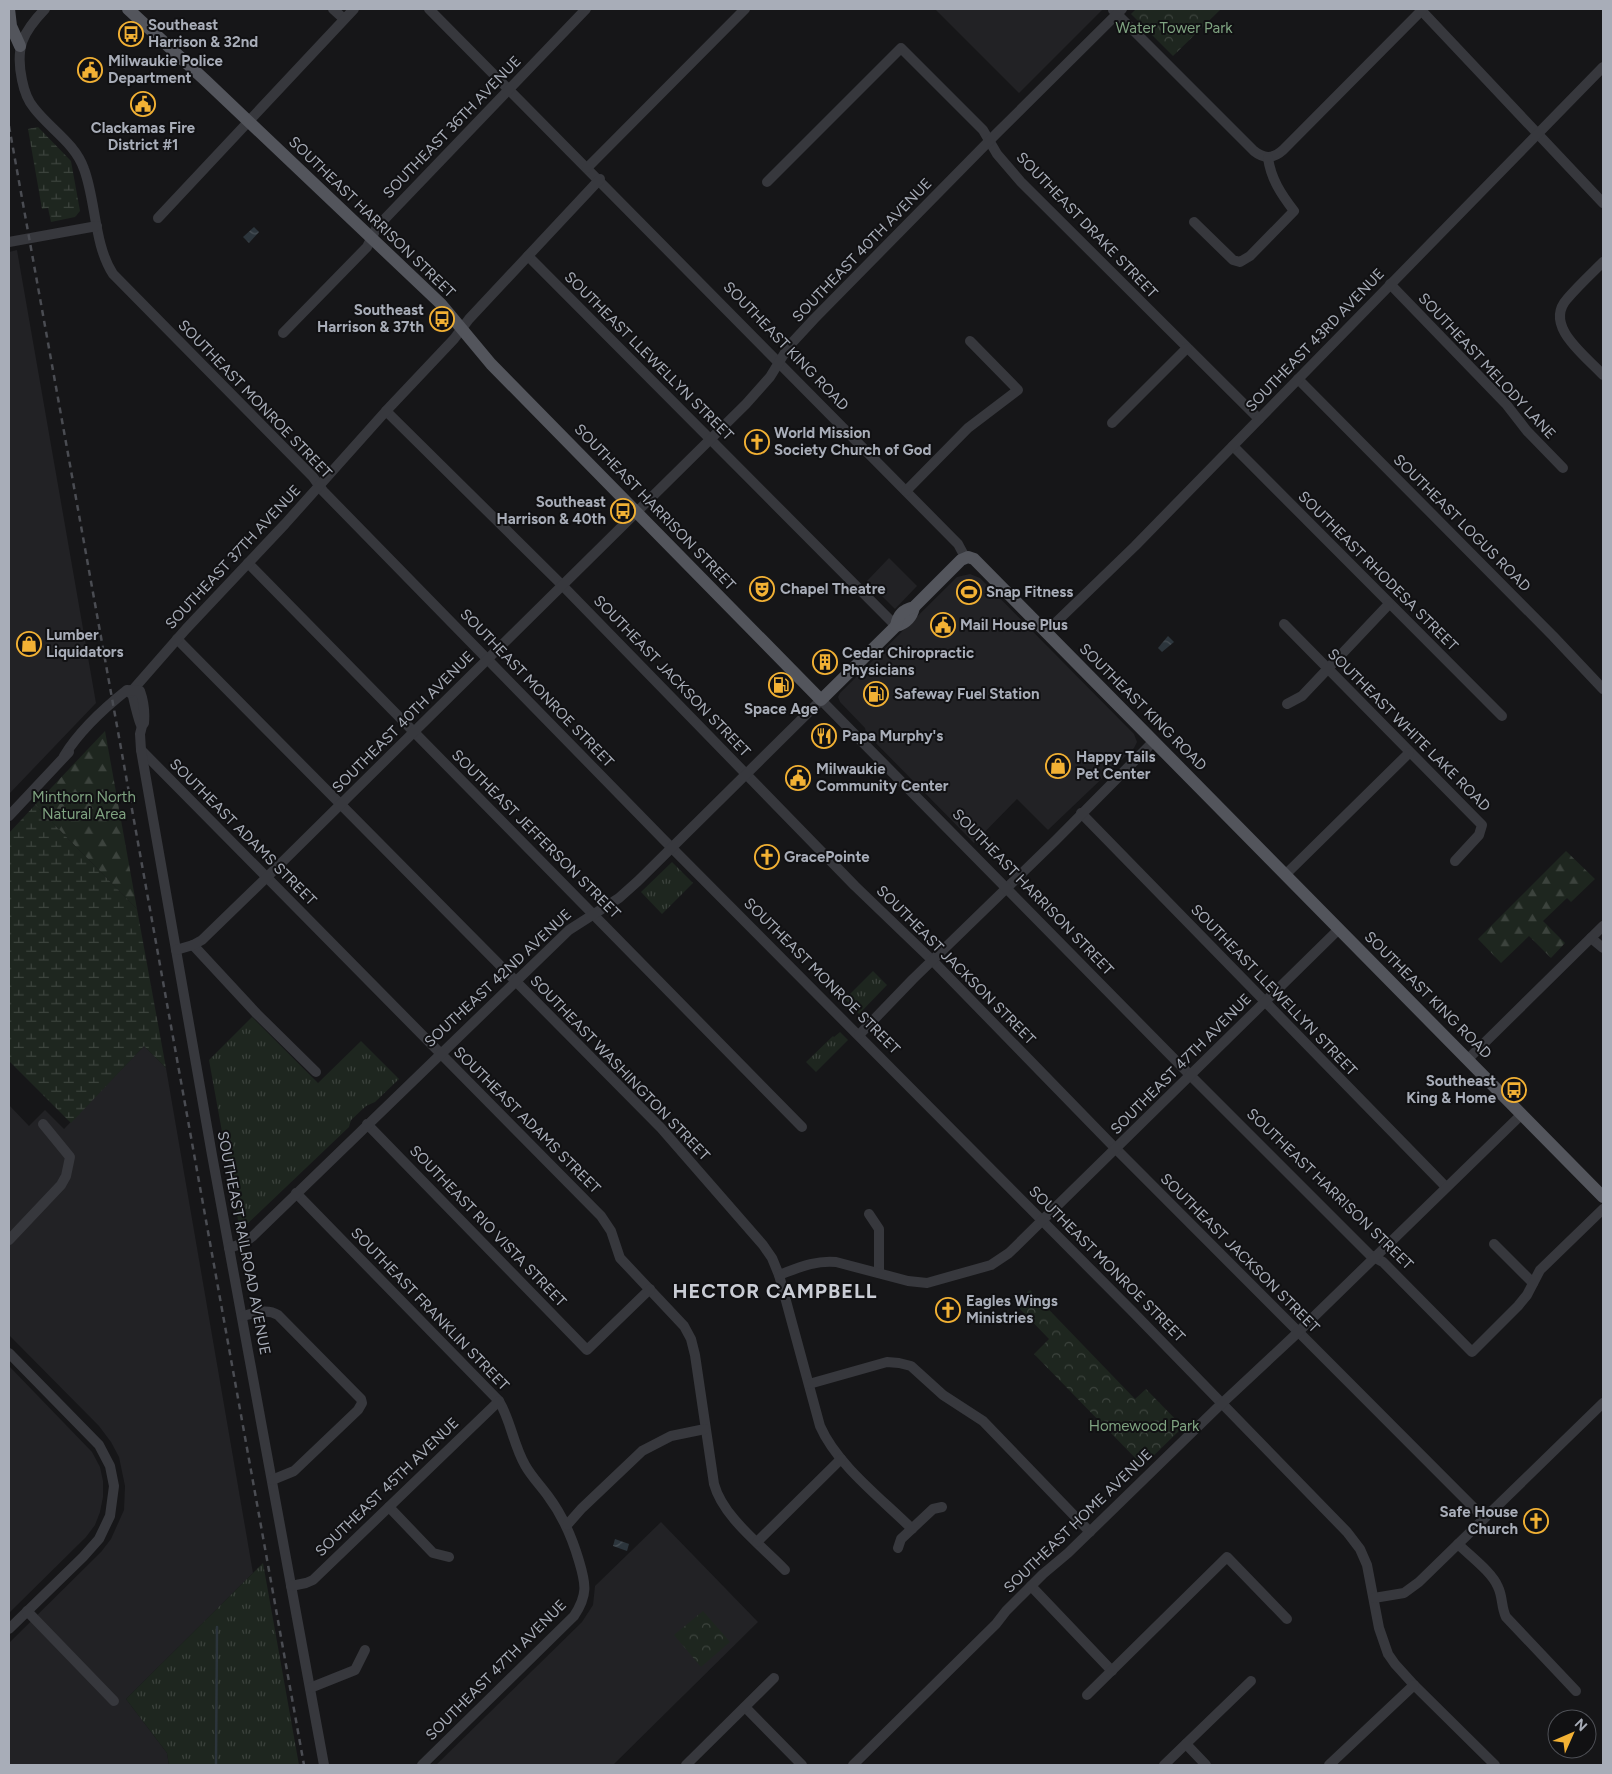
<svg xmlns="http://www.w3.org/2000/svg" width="1612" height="1774" font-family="Figtree,sans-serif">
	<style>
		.built { fill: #222225 }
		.grass { fill: url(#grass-tufts) }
		.forest { fill: url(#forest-firs) }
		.wetland { fill: url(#wetland-marsh) }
		.park { fill: url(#park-crowns) }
		.water { fill: url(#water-waves) }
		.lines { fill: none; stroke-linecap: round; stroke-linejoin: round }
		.stream { stroke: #2c353c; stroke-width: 2.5 }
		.minor { stroke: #37383d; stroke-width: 10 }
		.major { stroke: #53555c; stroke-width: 12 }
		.rail { stroke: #4a4c52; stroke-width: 2.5; stroke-dasharray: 6 5; stroke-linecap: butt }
		.labels { text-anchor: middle; stroke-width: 4; stroke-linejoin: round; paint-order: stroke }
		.poi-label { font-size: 15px; font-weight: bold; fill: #a8adb8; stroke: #111113; text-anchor: start }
		.park-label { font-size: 15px; fill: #7fa381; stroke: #111113 }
		.street-label { font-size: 15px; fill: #a8adb8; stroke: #111113 }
		.district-label { font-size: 20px; font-weight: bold; letter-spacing: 1px; fill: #c9ccd4; stroke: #111113 }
	</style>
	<defs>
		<pattern id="grass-tufts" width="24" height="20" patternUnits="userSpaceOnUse" patternTransform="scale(1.25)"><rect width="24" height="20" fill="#1e261f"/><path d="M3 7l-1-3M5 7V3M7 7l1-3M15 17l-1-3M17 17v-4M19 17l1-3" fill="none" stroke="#3c433d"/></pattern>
		<pattern id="forest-firs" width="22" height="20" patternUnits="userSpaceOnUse" patternTransform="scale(1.25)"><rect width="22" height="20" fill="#1e261f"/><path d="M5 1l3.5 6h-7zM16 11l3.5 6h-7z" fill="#3c433d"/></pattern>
		<pattern id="wetland-marsh" width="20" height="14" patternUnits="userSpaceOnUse" patternTransform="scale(1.25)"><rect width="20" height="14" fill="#1e261f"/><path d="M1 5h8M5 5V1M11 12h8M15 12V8" fill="none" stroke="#3c433d"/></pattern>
		<pattern id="park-crowns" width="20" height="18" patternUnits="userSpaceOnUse" patternTransform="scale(1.25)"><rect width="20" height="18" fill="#1e261f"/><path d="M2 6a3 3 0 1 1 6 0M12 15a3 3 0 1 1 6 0" fill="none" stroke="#3c433d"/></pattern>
		<pattern id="water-waves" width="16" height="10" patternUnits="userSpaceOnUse" patternTransform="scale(1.25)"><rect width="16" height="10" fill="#2c353c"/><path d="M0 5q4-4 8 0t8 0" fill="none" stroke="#485056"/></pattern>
	</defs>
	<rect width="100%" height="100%" fill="#161618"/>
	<g class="built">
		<polygon points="935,9 1103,9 1019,93"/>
		<polygon points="17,250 96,703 9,794 9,252"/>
		<polygon points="889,558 917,586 895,609 867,581"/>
		<polygon points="970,574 980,578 1134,734 1137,742 1134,748 1048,830 1017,799 974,843 866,733 865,728 840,702 838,697 840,693 957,577"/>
		<polygon points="144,1046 166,1068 253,1573 126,1699 167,1753 169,1765 9,1765 9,1643 101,1552 111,1539 124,1510 125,1486 119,1457 111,1442 99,1426 9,1335 9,1105 29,1126 45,1110 64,1129"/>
		<polygon points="9,1366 92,1452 100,1467 103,1481 103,1497 100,1512 95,1525 86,1537 9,1613"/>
		<polygon points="661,1522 758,1622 613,1765 436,1765 582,1622 593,1605 595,1586"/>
	</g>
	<g class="grass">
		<polygon points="672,862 693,883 662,914 641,892"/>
		<polygon points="873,971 887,985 859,1014 845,999"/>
		<polygon points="252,1017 318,1083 361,1041 399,1079 375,1102 366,1106 351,1120 349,1127 243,1228 239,1226 209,1060"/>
		<polygon points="840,1032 848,1040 816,1072 806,1062 833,1036 834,1037"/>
		<polygon points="263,1563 299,1765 169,1765 167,1753 126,1699"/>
	</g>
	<g class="forest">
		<polygon points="105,731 137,909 35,805"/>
		<polygon points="1566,851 1595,879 1571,902 1567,898 1543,921 1565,943 1551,958 1529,936 1501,963 1478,939"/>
	</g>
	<g class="wetland">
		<polygon points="38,127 71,161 80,211 75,217 51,222 48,208 42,209 28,129"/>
		<polygon points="35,805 137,909 166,1068 144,1046 71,1123 9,1061 9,833"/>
	</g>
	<g class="park">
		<polygon points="1136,9 1221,9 1173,56 1131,14"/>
		<polygon points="1030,1290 1135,1399 1146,1389 1183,1427 1143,1466 1034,1354 1049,1339 1015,1304"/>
		<polygon points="703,1611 730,1642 701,1667 674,1635"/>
	</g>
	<g class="water">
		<polygon points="254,227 259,232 249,243 243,237"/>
		<polygon points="1168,636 1174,642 1162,652 1158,648"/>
		<polygon points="615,1539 629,1544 627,1551 613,1546"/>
	</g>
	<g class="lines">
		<polyline class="stream" points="216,1765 217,1627"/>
		<g class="minor">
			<path d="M 45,9 C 23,32 15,47 22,80 C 24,90 27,100 34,108 C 50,129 75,143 84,169 C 96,201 94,245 113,274 L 313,477 L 323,491 L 664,840 L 1131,1310 L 1347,1532 L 1360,1549 L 1367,1565 L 1379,1628 L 1388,1654 L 1395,1664 L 1414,1685 L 1495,1765"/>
			<polyline points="333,9 344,19"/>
			<polyline points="429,9 958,544 965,557"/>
			<polyline points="1420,9 1603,203"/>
			<path d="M 1113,10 L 1254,151 C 1264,159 1273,159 1283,150 L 1423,9"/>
			<polyline points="587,168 745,9"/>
			<polyline points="767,182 901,48 983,130 997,154 1021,182 1259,419"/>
			<polyline points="158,218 354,9"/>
			<path d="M 1194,222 L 1233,260 L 1240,262 L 1250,256 L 1294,211 C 1281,194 1271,179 1268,158"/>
			<polyline points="9,242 97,226"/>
			<polyline points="528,256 896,626"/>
			<path d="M 1603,262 C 1591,274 1578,286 1567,299 C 1543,326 1586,356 1603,375"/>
			<polyline points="1390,284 1506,404 1527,431 1563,468"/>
			<polyline points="283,333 367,247 377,227 586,9"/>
			<polyline points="1298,379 1553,636 1603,689"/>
			<polyline points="386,411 562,585 855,886 932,960 1116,1149 1484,1518"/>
			<polyline points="1112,423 1187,348"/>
			<polyline points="1233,446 1502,716"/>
			<polyline points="906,491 968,428 1018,390 970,341"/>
			<polyline points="248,563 802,1127"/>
			<polyline points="1284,624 1482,825 1479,835 1455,861"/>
			<polyline points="1046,632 1135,546 1603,67"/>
			<path d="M 177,639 L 661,1128 L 763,1245 L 772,1258 L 779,1275 L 820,1426 C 837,1465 882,1499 912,1529"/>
			<path d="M 132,690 C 132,694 139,722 141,725"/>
			<polyline points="130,693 186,629 285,524 386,411 454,339 469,319 600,179"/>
			<polyline points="1287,704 1302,696 1389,604"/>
			<path d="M 141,750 L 601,1216 L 611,1231 L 620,1258 L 684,1326 L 691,1339 L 695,1355 L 714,1484 C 723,1517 761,1545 785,1570"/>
			<path d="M 64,756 C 80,730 103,709 127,690 L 140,691 C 144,702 145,712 144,723 L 142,726 L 140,734 L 141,750 L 152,813 L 212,1155 L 324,1765"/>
			<polyline points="1081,813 1446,1187"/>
			<polyline points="9,816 69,752"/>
			<polyline points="1285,875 1409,753"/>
			<polyline points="1591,938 1603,948"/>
			<polyline points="193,945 257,1014 316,1072"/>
			<polyline points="176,950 193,945 202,940 267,877 746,404 770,377 789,346 814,319 996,134 1122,9"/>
			<polyline points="859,1035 913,979 1056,840 1154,741"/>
			<polyline points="1468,1059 1603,926"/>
			<polyline points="367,1124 587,1350 650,1289"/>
			<path d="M 296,1193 L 499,1401 C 511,1421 513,1444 525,1465 C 531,1476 540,1485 548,1496 C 563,1516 572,1537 579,1561 C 586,1584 588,1595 574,1616 L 422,1765"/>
			<polyline points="869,1214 879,1229 879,1273"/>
			<polyline points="9,1240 61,1185 66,1176 70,1157 43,1124"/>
			<polyline points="1494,1244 1533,1283"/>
			<polyline points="229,1248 244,1243 253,1236 569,930 619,898 638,881 821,700 1191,1076 1370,1255 1383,1262 1472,1352 1518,1306 1527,1295 1540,1270 1603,1209"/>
			<path d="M 779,1275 C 798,1268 815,1260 836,1262 L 908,1281 L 927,1283 L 991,1265 L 1009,1253 L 1339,929"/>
			<path d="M 243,1316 C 254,1313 267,1308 278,1315 L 361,1399 L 362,1403 L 358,1410 L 294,1471 L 272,1480"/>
			<polyline points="9,1353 99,1445 110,1466 114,1486 110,1516 99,1539 83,1557 9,1629"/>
			<polyline points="809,1384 887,1362 899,1363 911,1366 943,1395 983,1421 1090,1532"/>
			<polyline points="389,1507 433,1553 449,1557"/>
			<polyline points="567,1525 582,1508 642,1451 671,1436 705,1429"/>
			<polyline points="757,1542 841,1459"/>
			<path d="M 1458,1544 C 1470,1556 1492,1572 1498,1587 C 1503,1597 1501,1607 1506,1617 L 1576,1691"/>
			<polyline points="898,1548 901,1539 933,1509 942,1507"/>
			<polyline points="291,1586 306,1583 313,1580 499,1401"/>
			<polyline points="1031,1586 1112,1671"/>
			<polyline points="1374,1598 1404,1593 1419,1582 1603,1403"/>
			<polyline points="27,1611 114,1701"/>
			<polyline points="310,1688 355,1670 365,1650"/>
			<polyline points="1087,1695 1227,1557 1287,1619"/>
			<polyline points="745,1707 802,1765"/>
			<polyline points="1186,1744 1206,1765"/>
			<polyline points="686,1765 774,1678"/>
			<polyline points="853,1765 996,1624 1006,1611 1043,1574 1068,1553 1217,1408 1293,1337 1522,1114"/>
			<polyline points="1164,1765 1251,1681"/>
			<polyline points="1329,1765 1414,1685"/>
		</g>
		<g class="major">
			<polyline points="9,9 11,26 20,46"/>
			<path d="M 128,9 L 206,81 L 441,304 L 491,364 L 821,700 L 896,626 C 907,623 912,617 914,607"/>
			<path d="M 896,626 C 898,614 903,610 914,607 L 961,560 L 968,557 L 974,559 L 1603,1197"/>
		</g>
		<polyline class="rail" points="9,126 304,1765"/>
	</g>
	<defs>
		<symbol id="bus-ring" viewBox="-11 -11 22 22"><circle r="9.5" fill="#111113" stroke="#f2b134" stroke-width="1.5"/><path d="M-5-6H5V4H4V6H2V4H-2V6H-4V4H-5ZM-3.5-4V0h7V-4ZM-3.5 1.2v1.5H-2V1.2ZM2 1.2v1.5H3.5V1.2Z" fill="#f2b134"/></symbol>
		<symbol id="civic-ring" viewBox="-11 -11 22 22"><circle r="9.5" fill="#111113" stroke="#f2b134" stroke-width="1.5"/><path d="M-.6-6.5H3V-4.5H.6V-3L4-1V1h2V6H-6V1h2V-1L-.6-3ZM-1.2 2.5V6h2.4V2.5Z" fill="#f2b134"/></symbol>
		<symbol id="church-ring" viewBox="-11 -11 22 22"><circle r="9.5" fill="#111113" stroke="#f2b134" stroke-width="1.5"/><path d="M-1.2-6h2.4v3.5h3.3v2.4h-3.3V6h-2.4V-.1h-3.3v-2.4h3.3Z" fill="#f2b134"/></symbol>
		<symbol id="theatre-ring" viewBox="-11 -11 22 22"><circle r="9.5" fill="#111113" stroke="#f2b134" stroke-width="1.5"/><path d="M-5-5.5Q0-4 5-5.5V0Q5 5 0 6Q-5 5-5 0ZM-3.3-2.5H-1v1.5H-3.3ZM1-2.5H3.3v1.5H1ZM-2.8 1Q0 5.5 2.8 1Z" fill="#f2b134"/></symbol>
		<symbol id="stadium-ring" viewBox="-11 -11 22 22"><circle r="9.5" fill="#111113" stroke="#f2b134" stroke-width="1.5"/><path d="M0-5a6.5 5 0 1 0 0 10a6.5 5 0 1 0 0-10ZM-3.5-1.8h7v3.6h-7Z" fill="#f2b134"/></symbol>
		<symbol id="shop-ring" viewBox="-11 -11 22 22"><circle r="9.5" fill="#111113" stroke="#f2b134" stroke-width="1.5"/><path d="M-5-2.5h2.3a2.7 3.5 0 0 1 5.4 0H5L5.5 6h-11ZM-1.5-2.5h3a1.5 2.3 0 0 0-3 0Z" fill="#f2b134"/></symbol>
		<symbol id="building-ring" viewBox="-11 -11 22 22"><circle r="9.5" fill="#111113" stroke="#f2b134" stroke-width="1.5"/><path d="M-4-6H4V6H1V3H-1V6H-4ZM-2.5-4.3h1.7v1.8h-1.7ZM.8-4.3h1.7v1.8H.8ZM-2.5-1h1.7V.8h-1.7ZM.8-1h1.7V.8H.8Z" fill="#f2b134"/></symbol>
		<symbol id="fuel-ring" viewBox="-11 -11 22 22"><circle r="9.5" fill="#111113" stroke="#f2b134" stroke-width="1.5"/><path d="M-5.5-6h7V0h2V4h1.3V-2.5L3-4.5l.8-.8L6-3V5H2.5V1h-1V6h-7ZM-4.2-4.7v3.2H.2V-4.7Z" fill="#f2b134"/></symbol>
		<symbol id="restaurant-ring" viewBox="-11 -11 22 22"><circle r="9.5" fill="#111113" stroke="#f2b134" stroke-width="1.5"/><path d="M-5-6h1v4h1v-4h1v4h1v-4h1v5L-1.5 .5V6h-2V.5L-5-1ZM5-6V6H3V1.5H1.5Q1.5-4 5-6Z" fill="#f2b134"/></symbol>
	</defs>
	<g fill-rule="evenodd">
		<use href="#bus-ring" x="117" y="20" width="28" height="28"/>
		<use href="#civic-ring" x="76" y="56" width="28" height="28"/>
		<use href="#civic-ring" x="129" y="90" width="28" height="28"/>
		<use href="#bus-ring" x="428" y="305" width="28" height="28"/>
		<use href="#church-ring" x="743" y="428" width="28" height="28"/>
		<use href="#bus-ring" x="609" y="497" width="28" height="28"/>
		<use href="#theatre-ring" x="748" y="575" width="28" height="28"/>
		<use href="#stadium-ring" x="955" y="578" width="28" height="28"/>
		<use href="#civic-ring" x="929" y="611" width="28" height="28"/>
		<use href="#shop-ring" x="15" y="630" width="28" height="28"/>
		<use href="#building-ring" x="811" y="648" width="28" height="28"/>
		<use href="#fuel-ring" x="767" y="671" width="28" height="28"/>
		<use href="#fuel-ring" x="862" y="680" width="28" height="28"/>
		<use href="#restaurant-ring" x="810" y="722" width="28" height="28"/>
		<use href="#shop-ring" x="1044" y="752" width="28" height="28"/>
		<use href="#civic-ring" x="784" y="764" width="28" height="28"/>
		<use href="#church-ring" x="753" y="843" width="28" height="28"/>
		<use href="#bus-ring" x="1500" y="1076" width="28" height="28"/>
		<use href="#church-ring" x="934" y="1296" width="28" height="28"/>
		<use href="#church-ring" x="1522" y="1507" width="28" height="28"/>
	</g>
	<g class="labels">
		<g class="poi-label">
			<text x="148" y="30">Southeast<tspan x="148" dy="17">Harrison &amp; 32nd</tspan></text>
			<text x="108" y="66">Milwaukie Police<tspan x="108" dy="17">Department</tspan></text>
			<text x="143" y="133" text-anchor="middle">Clackamas Fire<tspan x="143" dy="17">District #1</tspan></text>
			<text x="424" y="315" text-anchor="end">Southeast<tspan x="424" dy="17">Harrison &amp; 37th</tspan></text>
			<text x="774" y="438">World Mission<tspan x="774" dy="17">Society Church of God</tspan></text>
			<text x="606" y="507" text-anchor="end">Southeast<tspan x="606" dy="17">Harrison &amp; 40th</tspan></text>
			<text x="780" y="594">Chapel Theatre</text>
			<text x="986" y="597">Snap Fitness</text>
			<text x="960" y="630">Mail House Plus</text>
			<text x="46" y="640">Lumber<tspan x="46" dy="17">Liquidators</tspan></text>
			<text x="842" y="658">Cedar Chiropractic<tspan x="842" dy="17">Physicians</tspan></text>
			<text x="894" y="699">Safeway Fuel Station</text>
			<text x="781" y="714" text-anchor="middle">Space Age</text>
			<text x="842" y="741">Papa Murphy's</text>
			<text x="1076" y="762">Happy Tails<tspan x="1076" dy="17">Pet Center</tspan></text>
			<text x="816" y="774">Milwaukie<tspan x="816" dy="17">Community Center</tspan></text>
			<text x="784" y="862">GracePointe</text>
			<text x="1496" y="1086" text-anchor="end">Southeast<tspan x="1496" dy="17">King &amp; Home</tspan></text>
			<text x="966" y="1306">Eagles Wings<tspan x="966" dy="17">Ministries</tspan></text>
			<text x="1518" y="1517" text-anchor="end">Safe House<tspan x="1518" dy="17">Church</tspan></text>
		</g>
		<g class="park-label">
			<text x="1174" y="33">Water Tower Park</text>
			<text x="84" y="802">Minthorn North<tspan x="84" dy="17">Natural Area</tspan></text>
			<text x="1144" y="1431">Homewood Park</text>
		</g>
		<g class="street-label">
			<text transform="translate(452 127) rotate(-46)" y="5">SOUTHEAST 36TH AVENUE</text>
			<text transform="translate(372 217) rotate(44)" y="5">SOUTHEAST HARRISON STREET</text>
			<text transform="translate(1087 225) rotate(46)" y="5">SOUTHEAST DRAKE STREET</text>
			<text transform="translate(862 250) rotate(-46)" y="5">SOUTHEAST 40TH AVENUE</text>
			<text transform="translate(1315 340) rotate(-46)" y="5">SOUTHEAST 43RD AVENUE</text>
			<text transform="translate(786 346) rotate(46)" y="5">SOUTHEAST KING ROAD</text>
			<text transform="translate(649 356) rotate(45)" y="5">SOUTHEAST LLEWELLYN STREET</text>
			<text transform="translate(1487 366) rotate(47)" y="5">SOUTHEAST MELODY LANE</text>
			<text transform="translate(255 399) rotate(46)" y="5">SOUTHEAST MONROE STREET</text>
			<text transform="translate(655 507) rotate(46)" y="5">SOUTHEAST HARRISON STREET</text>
			<text transform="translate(1462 523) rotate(45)" y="5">SOUTHEAST LOGUS ROAD</text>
			<text transform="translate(233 557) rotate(-47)" y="5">SOUTHEAST 37TH AVENUE</text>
			<text transform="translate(1378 571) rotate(45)" y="5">SOUTHEAST RHODESA STREET</text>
			<text transform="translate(672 676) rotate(46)" y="5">SOUTHEAST JACKSON STREET</text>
			<text transform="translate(537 688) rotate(46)" y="5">SOUTHEAST MONROE STREET</text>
			<text transform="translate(1143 707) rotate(45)" y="5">SOUTHEAST KING ROAD</text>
			<text transform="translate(403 722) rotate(-45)" y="5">SOUTHEAST 40TH AVENUE</text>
			<text transform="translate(1409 730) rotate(45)" y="5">SOUTHEAST WHITE LAKE ROAD</text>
			<text transform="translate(243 832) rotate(45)" y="5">SOUTHEAST ADAMS STREET</text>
			<text transform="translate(536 834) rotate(45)" y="5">SOUTHEAST JEFFERSON STREET</text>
			<text transform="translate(1033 892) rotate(46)" y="5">SOUTHEAST HARRISON STREET</text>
			<text transform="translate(956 965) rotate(45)" y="5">SOUTHEAST JACKSON STREET</text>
			<text transform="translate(822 976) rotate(45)" y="5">SOUTHEAST MONROE STREET</text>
			<text transform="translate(498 978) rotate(-43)" y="5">SOUTHEAST 42ND AVENUE</text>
			<text transform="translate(1274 990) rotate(46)" y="5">SOUTHEAST LLEWELLYN STREET</text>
			<text transform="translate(1428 995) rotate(45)" y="5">SOUTHEAST KING ROAD</text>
			<text transform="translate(1181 1064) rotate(-45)" y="5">SOUTHEAST 47TH AVENUE</text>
			<text transform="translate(620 1068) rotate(46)" y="5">SOUTHEAST WASHINGTON STREET</text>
			<text transform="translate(527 1120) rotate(45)" y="5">SOUTHEAST ADAMS STREET</text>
			<text transform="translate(1330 1189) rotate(44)" y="5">SOUTHEAST HARRISON STREET</text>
			<text transform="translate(488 1226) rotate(46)" y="5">SOUTHEAST RIO VISTA STREET</text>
			<text transform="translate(244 1243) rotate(79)" y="5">SOUTHEAST RAILROAD AVENUE</text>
			<text transform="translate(1240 1253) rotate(45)" y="5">SOUTHEAST JACKSON STREET</text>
			<text transform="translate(1107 1264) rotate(45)" y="5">SOUTHEAST MONROE STREET</text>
			<text transform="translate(430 1309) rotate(46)" y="5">SOUTHEAST FRANKLIN STREET</text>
			<text transform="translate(387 1487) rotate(-44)" y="5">SOUTHEAST 45TH AVENUE</text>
			<text transform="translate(1078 1521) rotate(-44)" y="5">SOUTHEAST HOME AVENUE</text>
			<text transform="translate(496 1670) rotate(-45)" y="5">SOUTHEAST 47TH AVENUE</text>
		</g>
		<g class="district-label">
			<text x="775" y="1298">HECTOR CAMPBELL</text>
		</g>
	</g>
	<rect width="1612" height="1774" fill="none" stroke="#a8adb8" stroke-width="20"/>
	<g transform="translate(1572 1734) rotate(45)"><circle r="24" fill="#111113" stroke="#4d4f55"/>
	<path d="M0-4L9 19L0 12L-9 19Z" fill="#f2b134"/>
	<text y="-8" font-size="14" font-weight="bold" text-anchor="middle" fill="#a8adb8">N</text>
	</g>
</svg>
